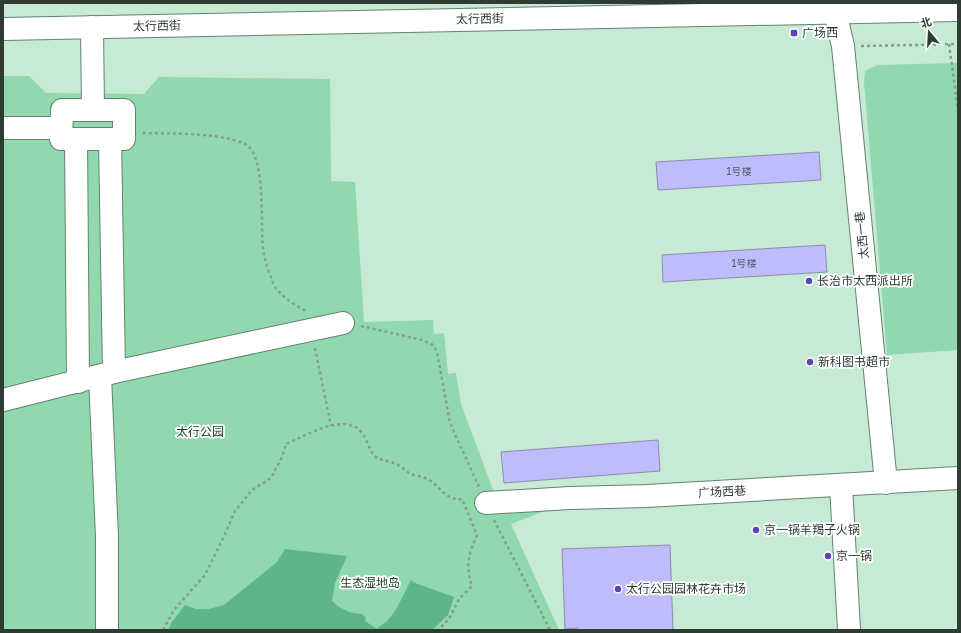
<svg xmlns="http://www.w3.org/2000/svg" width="961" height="633" font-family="'Golos Text','Noto Sans SC',sans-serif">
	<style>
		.green { fill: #91d8ae }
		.water { fill: #5eb585 }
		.building { fill: #bfbcfc; stroke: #8c8bac }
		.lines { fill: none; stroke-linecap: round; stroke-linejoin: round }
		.minor-casing { stroke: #638470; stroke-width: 24 }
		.major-casing { stroke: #638470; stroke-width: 24 }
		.path { stroke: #849f8e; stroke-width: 2.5; stroke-dasharray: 3 3; stroke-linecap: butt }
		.minor { stroke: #fff; stroke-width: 22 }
		.major { stroke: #fff; stroke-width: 22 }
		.poi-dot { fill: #5b42ba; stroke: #fff; stroke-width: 1.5 }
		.labels { text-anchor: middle; stroke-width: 3.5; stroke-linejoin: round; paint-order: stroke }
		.number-label { font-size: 10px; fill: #525c65 }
		.street-label { font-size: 12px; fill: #2e3c33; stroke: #fff }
		.poi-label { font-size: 12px; fill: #2e3c33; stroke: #fff; text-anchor: start }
		.park-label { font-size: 12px; fill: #1b402c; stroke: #fff }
	</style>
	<rect width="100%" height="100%" fill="#c6ead3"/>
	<g class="green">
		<polygon points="958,63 958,350 887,355 864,82 865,71 877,65"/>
		<polygon points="3,76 29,76 46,93 144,94 159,77 330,79 331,181 355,182 364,322 433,320 434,334 444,333 448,374 456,373 461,404 495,495 558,506 511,524 559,630 3,630"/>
	</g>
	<path class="water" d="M 285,549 L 347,556 L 335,583 L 332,601 C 341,609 350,614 362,614 L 366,618 L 365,621 L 377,629 L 380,626 C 393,621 404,593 411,580 L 415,583 L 454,597 L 448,615 L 432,630 L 168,630 L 172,622 L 185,605 L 196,609 L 209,609 L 224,605 L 277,562 Z"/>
	<g class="building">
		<polygon points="819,152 821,180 658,190 656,162"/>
		<polygon points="825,245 827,272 663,282 662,255"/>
		<polygon points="658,440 660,471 504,483 501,452"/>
		<polygon points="670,545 673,630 578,630 578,628 565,629 562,549"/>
	</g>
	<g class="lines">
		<defs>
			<g id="minor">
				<polyline points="835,12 843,46 886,483"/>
				<polyline points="92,27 93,110"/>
				<polygon points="62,110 124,110 124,139 61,139"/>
				<polyline points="3,128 61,128"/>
				<polyline points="76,139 78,382"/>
				<polyline points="110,139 114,372"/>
				<polyline points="100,376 107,537 107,630"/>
				<polyline points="3,400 114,372 343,323"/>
				<polyline points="841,485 849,630"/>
				<polyline points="486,503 570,498 647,496 958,478"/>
			</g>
			<polyline id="major" points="3,29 958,10"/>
		</defs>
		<use href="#minor" class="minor-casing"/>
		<use href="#major" class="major-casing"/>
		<g class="path">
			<polyline points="949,44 958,110"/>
			<polyline points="861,46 958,44"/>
			<path d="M 143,133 C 172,134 219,132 245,144 C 268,155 259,233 264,255 C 265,261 272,282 275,287 C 283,298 295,305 306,311"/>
			<polyline points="361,326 422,340 433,345 437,352 450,423 479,487"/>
			<polyline points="315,348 331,426"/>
			<polyline points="494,520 550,630"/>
			<path d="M 163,630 L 174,610 L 205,575 L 225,534 L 235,511 L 252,490 L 271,478 L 282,457 L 286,444 C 305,436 346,411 362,433 C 368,440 369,452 376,457 C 382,461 390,461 396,464 C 401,466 405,470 409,473 C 415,476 423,476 429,480 C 441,487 446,501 462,499 L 477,535 C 469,553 465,566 472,586 L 459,599 L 449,619 L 438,630"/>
		</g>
		<use href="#minor" class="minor"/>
		<use href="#major" class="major"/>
	</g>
	<g class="poi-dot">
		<rect x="790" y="29" width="8" height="8" rx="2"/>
		<circle cx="809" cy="281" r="4"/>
		<circle cx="810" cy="362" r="4"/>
		<circle cx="756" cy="530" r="4"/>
		<circle cx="828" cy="556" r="4"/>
		<circle cx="618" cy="589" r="4"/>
	</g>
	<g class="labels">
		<g class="number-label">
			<text x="739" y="175">1号楼</text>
			<text x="744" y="267">1号楼</text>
		</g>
		<g class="street-label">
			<text transform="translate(480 19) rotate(-1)" y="4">太行西街</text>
			<text transform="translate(157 26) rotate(-1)" y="4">太行西街</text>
			<text transform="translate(862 235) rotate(-96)" y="4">太西一巷</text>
			<text transform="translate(722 492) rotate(-3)" y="4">广场西巷</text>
		</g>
		<g class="poi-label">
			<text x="802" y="37">广场西</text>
			<text x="817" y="285">长治市太西派出所</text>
			<text x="818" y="366">新科图书超市</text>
			<text x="764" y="534">京一锅羊羯子火锅</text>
			<text x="836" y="560">京一锅</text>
			<text x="626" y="593">太行公园园林花卉市场</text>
		</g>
		<g class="park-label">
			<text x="200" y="436">太行公园</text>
			<text x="370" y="587">生态湿地岛</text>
		</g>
	</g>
	<rect width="961" height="633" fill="none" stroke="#2e3c33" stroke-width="8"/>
	<g transform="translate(929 32) rotate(342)" stroke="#ffffff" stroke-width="3" paint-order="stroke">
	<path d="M0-3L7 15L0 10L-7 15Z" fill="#2e3c33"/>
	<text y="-6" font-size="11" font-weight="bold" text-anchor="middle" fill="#2e3c33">北</text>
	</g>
</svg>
